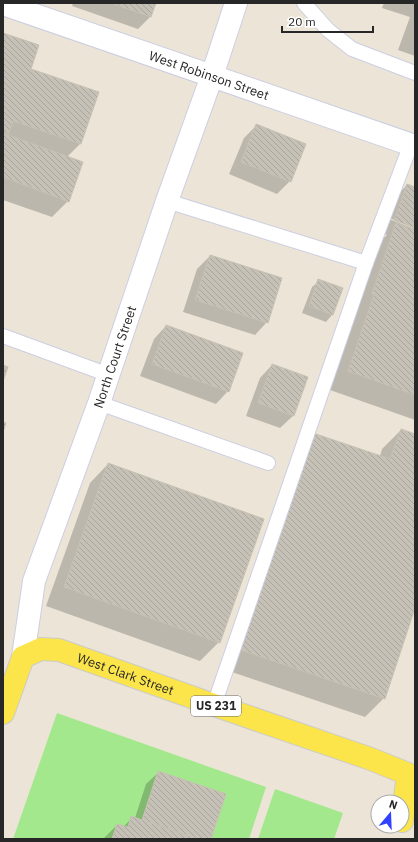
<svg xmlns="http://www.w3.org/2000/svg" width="418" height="842" font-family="'IBM Plex Sans',sans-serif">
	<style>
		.grass { fill: #a3e88d }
		.shadow { fill: #0003 }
		.building { fill: url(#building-back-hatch); stroke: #c6c1b1 }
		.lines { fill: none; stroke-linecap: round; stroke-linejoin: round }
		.lane-casing { stroke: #cccee2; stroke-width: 16 }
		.street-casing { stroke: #cccee2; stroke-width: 24 }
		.primary-casing { stroke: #cbcbcb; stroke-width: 24 }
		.lane { stroke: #fff; stroke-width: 14 }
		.street { stroke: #fff; stroke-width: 22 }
		.primary { stroke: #fce54b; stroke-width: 22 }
		.labels { text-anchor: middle; stroke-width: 3; stroke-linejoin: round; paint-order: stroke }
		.shield { fill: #fff; stroke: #686868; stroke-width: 1 }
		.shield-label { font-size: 12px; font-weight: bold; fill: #272727 }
		.street-label { font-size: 13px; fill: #272727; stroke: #fff }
	</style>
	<defs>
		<pattern id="building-back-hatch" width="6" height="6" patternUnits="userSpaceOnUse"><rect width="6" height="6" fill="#c6c1b7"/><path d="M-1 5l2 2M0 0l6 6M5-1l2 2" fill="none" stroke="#aaa69d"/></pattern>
	</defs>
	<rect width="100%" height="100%" fill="#ece5d7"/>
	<g class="grass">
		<polygon points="57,713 266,787 249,839 211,839 226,794 158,771 142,820 132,816 128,827 117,824 112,839 13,839"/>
		<polygon points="275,789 343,813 334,839 258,839"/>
	</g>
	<g class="shadow">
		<polygon points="73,3 155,3 150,17 138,29 72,6"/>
		<polygon points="384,3 415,3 415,56 398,50 410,17 382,8"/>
		<polygon points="3,34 29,70 97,93 80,144 67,157 68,201 52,217 3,200"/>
		<polygon points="257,125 290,181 277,194 229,174 244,138"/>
		<polygon points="407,185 415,188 415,227 389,218 389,219 415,229 415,420 330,390 356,313 354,313 378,243 387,235 382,233 394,198"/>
		<polygon points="210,256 267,322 255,335 183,312 197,269"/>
		<polygon points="319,281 341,288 332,315 326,322 302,313 312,287"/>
		<polygon points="166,326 228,391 216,404 140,376 154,339"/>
		<polygon points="272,365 307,378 293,416 280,428 246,416 260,378"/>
		<polygon points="401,430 415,435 415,605 384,698 365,717 223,669 295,453 380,456 382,449"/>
		<polygon points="108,464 219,642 200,661 46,606 90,483"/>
		<polygon points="159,772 209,839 103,839 117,825 123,827 132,818 135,818 146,784"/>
	</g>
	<g class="building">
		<polygon points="111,3 156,3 151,17"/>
		<polygon points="3,33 39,45 31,69 99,92 81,144 13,121 9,134 3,131"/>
		<polygon points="256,124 306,144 291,182 241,162"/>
		<polygon points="3,133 83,162 69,202 3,177"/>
		<polygon points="407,184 415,187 415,228 394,220"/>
		<polygon points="396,223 415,230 415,395 348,371 374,295 372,294"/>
		<polygon points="210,255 282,278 268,323 195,300"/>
		<polygon points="318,279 343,288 333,315 309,306"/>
		<polygon points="166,325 243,353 229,392 152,364"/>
		<polygon points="272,364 308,377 294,416 258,403"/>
		<polygon points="3,365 8,367 3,381"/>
		<polygon points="3,422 6,423 3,432"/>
		<polygon points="401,429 415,434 415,608 385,699 241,650 313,433 390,459"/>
		<polygon points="108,463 264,519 220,643 64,587"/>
		<polygon points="158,771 226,794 211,839 198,839 142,820"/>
		<polygon points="131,816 142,820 198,839 112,839 117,824 128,827"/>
	</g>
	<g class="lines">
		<defs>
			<g id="lane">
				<polyline points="304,3 328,30 352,49 415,73"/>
				<polyline points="167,201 366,263"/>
				<polyline points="3,336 109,375"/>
				<polyline points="99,403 268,463"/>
				<polyline points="214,705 366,263 411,144"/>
			</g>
			<g id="street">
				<path id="s1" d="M 3,4 L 415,146"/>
				<path id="s2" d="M 23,657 L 34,581 L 99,403 L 167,201 L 212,76 L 236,3"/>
			</g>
			<g id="primary">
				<path id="s3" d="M 3,713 L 23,657 L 41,649 L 59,650 L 214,705 L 371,759 L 408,774 L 402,821"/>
			</g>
		</defs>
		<use href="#lane" class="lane-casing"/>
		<use href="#street" class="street-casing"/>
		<use href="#primary" class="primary-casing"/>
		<use href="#lane" class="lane"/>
		<use href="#street" class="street"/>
		<use href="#primary" class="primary"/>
	</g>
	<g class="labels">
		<rect class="shield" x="191" y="696" width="50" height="20" rx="3"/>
		<g class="shield-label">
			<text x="216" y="710">US 231</text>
		</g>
		<g class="street-label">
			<text dy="5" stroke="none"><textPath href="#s1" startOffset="218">West Robinson Street</textPath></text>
			<text dy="5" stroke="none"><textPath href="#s2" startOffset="315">North Court Street</textPath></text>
			<text dy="5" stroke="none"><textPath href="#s3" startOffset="168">West Clark Street</textPath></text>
		</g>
	</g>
	<rect width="418" height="842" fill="none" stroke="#272727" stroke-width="8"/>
	<g transform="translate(390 814) rotate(19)"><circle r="19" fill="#ffffff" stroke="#a9a9a9"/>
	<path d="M0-3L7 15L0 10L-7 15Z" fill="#3041ff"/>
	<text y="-6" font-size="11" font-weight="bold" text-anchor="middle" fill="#272727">N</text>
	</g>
	<path d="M282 26v6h91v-6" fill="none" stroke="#272727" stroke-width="2"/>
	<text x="288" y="26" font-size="12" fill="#272727" stroke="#ffffff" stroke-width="3" paint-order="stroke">20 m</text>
</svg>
